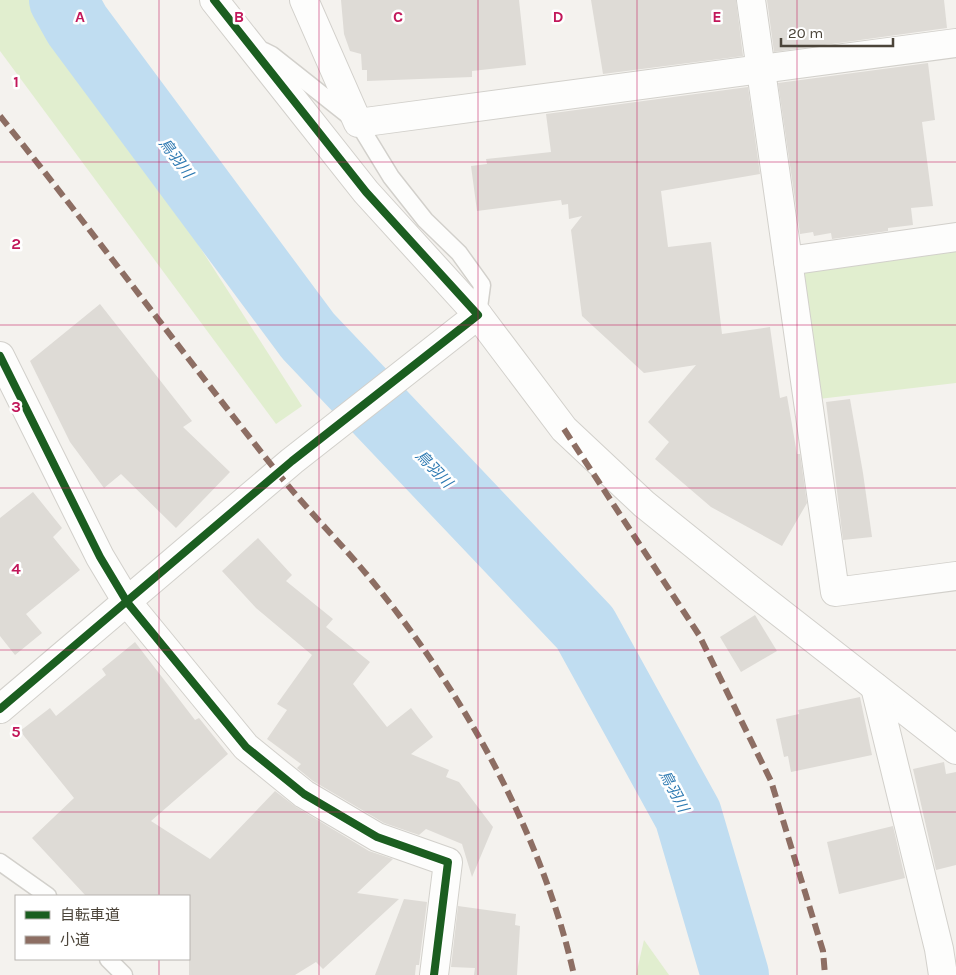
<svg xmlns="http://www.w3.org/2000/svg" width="956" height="975" font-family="Karla,'Noto Sans JP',sans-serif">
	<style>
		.green { fill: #e1eecf }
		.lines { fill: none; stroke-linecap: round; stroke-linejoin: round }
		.river { stroke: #c0ddf1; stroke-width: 68 }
		.building { fill: #dedbd6 }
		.service-casing { stroke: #d2d0cb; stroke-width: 19 }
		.minor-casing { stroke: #d2d0cb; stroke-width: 30 }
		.service { stroke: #fdfdfc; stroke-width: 16 }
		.minor { stroke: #fdfdfc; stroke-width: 28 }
		.quiet { stroke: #8d6e63; stroke-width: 6; stroke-dasharray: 12 6; stroke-linecap: butt }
		.cycleway-casing { stroke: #fff; stroke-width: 11 }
		.cycleway { stroke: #1b5e20; stroke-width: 8 }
		.grid { fill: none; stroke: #c2185b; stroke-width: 1; stroke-opacity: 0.55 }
		.labels { text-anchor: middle; stroke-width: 5; stroke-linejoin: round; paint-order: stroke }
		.water-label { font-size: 15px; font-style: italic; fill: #2e7ab2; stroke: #fff }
		.grid-label { font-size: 16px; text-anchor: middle; font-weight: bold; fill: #c2185b; stroke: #fff; stroke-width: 5; stroke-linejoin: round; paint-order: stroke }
	</style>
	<rect width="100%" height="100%" fill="#f4f2ee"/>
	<g class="green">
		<polygon points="0,0 41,0 302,406 276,424 0,51"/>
		<polygon points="956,250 956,383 810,400 788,266"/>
		<polygon points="644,940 669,975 636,975"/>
	</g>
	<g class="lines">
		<polyline class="river" points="63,0 77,25 308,336 585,628 688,815 735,975"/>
	</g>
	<g class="building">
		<polygon points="341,0 519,0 526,65 472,71 472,77 367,81 367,70 362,70 361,54 350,51 344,34"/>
		<polygon points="591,0 736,0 743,56 603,74"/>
		<polygon points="767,0 944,0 947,28 774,52"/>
		<polygon points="928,63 935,120 922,122 933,206 911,208 913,225 888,228 888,231 832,239 831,233 814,236 813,232 800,234 778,83"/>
		<polygon points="748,87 760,174 661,191 668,247 711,242 722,334 770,327 780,398 787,396 797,454 800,454 807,503 782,546 711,507 655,459 669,442 648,422 696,365 644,373 582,316 571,230 582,216 569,219 568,204 562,205 561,200 477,211 471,166 487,164 486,159 551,152 546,114"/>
		<polygon points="100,304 192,421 183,427 230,472 176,528 121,474 104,488 70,442 30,361"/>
		<polygon points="850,399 863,473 872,537 843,540 826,402"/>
		<polygon points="33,492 62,528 53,537 80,570 26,614 42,633 15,655 0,636 0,518"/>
		<polygon points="258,538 292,575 286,581 333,619 326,627 370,662 353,684 387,727 411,708 433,737 411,754 449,770 446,777 459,782 493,827 472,877 462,844 426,829 419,835 384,823 313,781 297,768 301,764 267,739 287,710 277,704 312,655 256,608 222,571"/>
		<polygon points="755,615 777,651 741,672 720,637"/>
		<polygon points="135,642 195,720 199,718 228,754 151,821 210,859 275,791 296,807 369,851 393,859 357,893 399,899 323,969 316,962 295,975 189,975 189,896 86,896 32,838 74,798 20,731 50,708 56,716 106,675 102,669"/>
		<polygon points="860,697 872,755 791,772 788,756 784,757 776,719 799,714 798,710"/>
		<polygon points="944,762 946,774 956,772 956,865 936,870 913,769"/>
		<polygon points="893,826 905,878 839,894 827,842"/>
		<polygon points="404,899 427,902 419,965 416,965 415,975 375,975"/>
		<polygon points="458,906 516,914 515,925 520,926 517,975 474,975 475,968 451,967"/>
	</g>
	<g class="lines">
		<defs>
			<g id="service">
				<polyline points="264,51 272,55 358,123 391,177 425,220 459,253 482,285 478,315"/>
				<polyline points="0,862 48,896"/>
				<polyline points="108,959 124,975"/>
			</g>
			<g id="minor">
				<polyline points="304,0 358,123 956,43"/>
				<polyline points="751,0 835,592 956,576"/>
				<polyline points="788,261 956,237"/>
				<polyline points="478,315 564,429 644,504 746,586 956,750"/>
				<polyline points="0,356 100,557 127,602 246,747 304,794 377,837 448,862 434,975"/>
				<polyline points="875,687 939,949 943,975"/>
				<polyline points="0,709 292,461 478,315 366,192 214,0"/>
			</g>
		</defs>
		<use href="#service" class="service-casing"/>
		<use href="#minor" class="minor-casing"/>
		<use href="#service" class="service"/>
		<use href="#minor" class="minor"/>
		<g class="quiet">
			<path d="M 0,116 C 94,233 183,354 277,472 C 307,510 342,544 373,582 C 463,692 543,836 574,975"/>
			<polyline points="564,429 699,635 771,781 823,951 825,975"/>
		</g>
		<defs>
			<g id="cycleway">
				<polyline points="0,356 100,557 127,602 246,747 304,794 377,837 448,862 434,975"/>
				<polyline points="0,709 292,461 478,315 366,192 214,0"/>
			</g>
		</defs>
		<use href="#cycleway" class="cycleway-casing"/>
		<use href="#cycleway" class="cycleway"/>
	</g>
	<path class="grid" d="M 159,0 L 159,896M 319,0 L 319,975M 478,0 L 478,975M 637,0 L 637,975M 797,0 L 797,975M 0,162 L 956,162M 0,325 L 956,325M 0,488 L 956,488M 0,650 L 956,650M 0,812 L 956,812M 159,959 L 159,975"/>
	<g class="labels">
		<g class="water-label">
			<text transform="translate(176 158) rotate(53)" y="5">鳥羽川</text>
			<text transform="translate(434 469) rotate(46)" y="5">鳥羽川</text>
			<text transform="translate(674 791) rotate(62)" y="5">鳥羽川</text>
		</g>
	</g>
	<g class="grid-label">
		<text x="80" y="22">A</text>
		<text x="239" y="22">B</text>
		<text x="398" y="22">C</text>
		<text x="558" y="22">D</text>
		<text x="717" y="22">E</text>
		<text x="16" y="87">1</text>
		<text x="16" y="249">2</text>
		<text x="16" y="412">3</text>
		<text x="16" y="574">4</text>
		<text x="16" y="737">5</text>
	</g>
	<rect x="15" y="895" width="175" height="65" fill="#ffffff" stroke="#b7b4b0"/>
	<rect x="25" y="911" width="25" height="8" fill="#1b5e20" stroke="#b7b4b0"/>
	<text x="60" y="920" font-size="15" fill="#4b4439">自転車道</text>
	<rect x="25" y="936" width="25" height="8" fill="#8d6e63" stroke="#b7b4b0"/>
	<text x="60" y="945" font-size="15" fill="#4b4439">小道</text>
	<path d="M781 38v8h112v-8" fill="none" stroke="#4b4439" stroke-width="2.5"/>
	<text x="788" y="38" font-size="15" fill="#4b4439" stroke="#ffffff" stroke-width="4" paint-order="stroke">20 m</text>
</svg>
